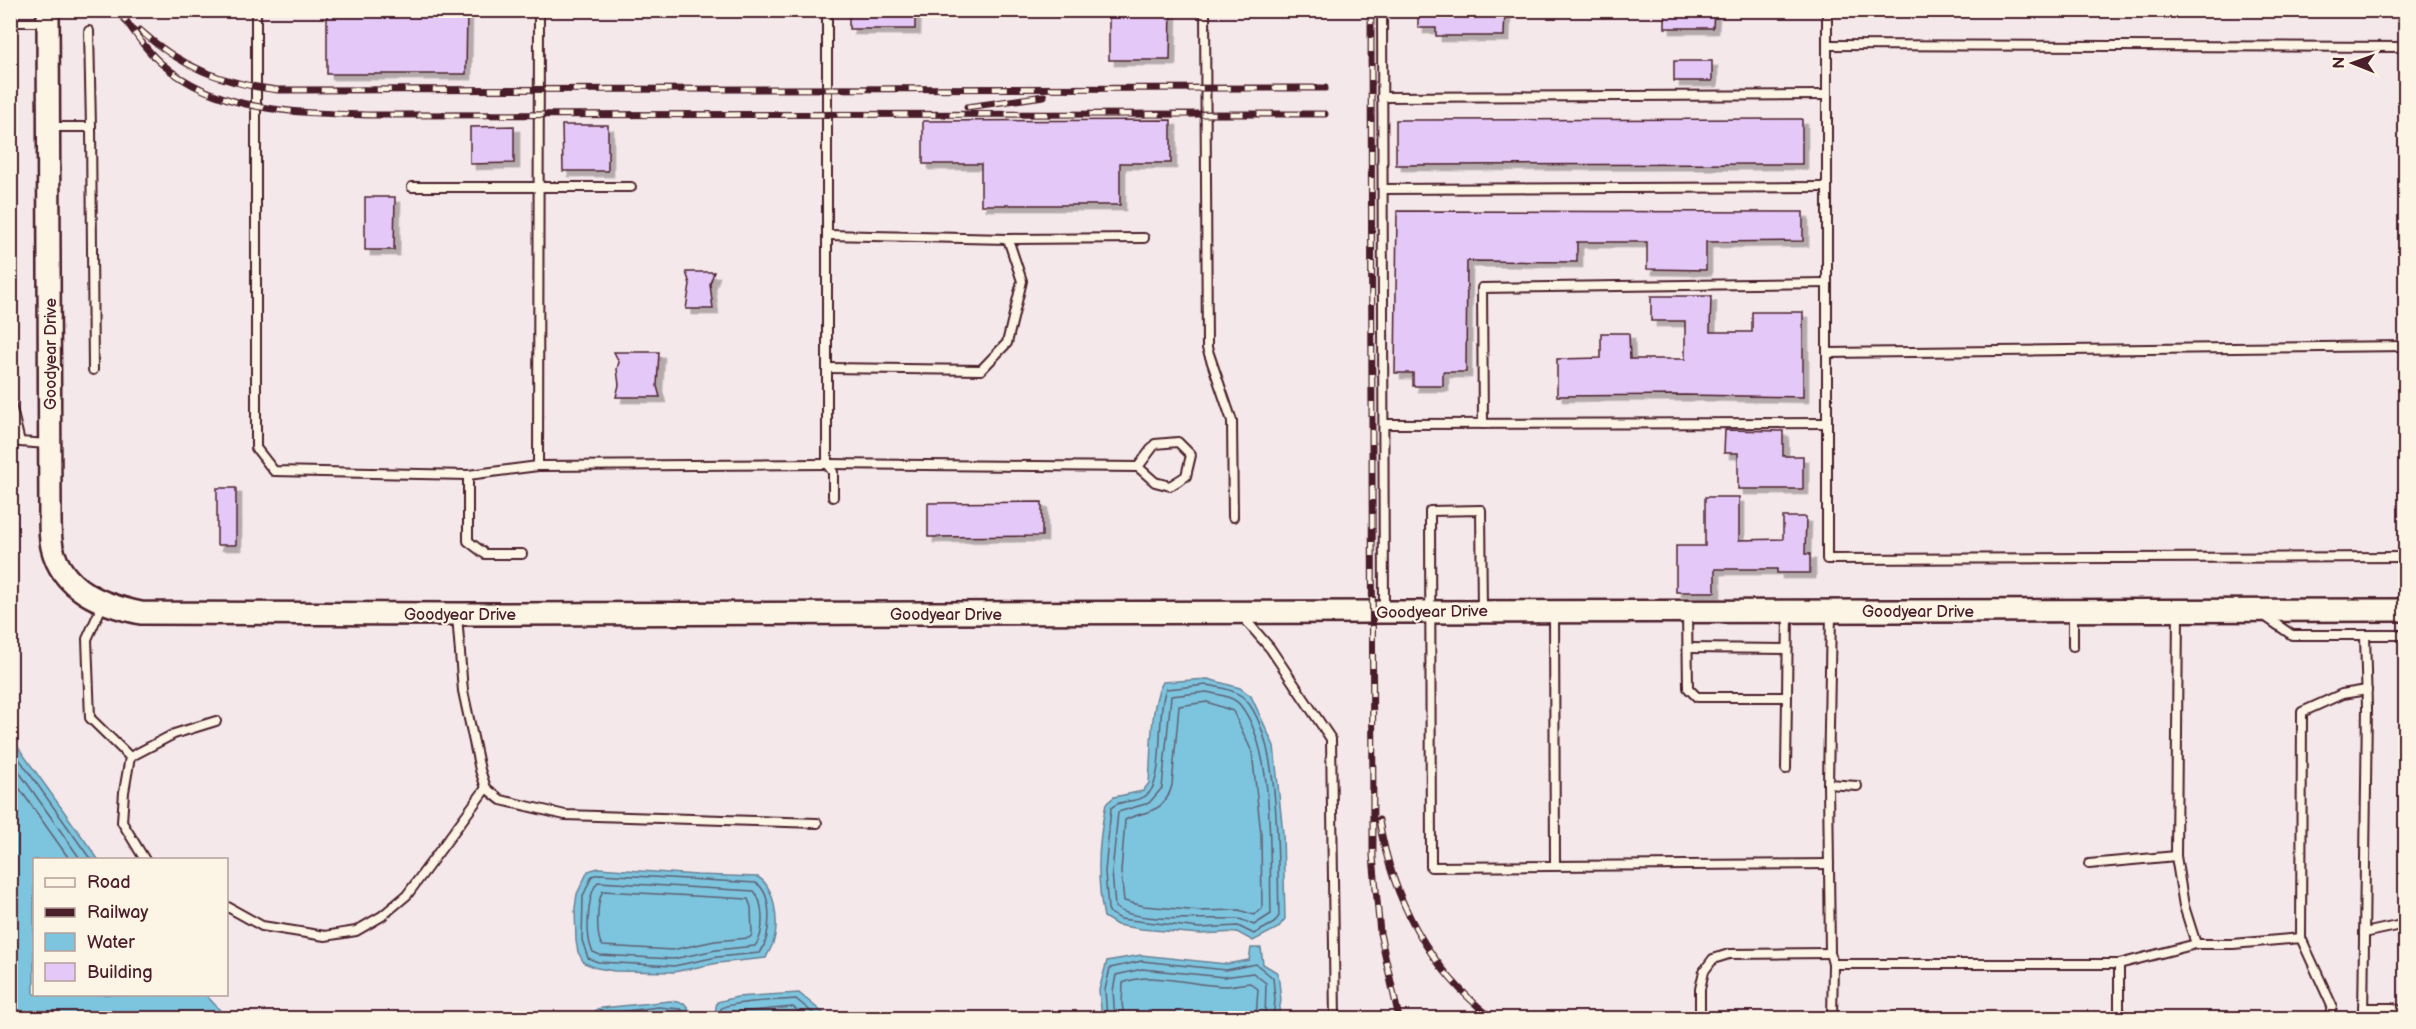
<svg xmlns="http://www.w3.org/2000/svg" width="2416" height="1029" font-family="'Balsamiq Sans',sans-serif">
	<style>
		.built { fill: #f5e8ea }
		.water { fill: #7dc4de; stroke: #698296; stroke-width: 1.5 }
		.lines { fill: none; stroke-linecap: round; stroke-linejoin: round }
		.shore { stroke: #5e6173; stroke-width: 1.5 }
		.building { fill: #e4c8f7; stroke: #4a1f2b; stroke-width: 1.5; filter: url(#shadow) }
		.lane-casing { stroke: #4a1f2b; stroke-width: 12 }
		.secondary-casing { stroke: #4a1f2b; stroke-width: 26 }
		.lane { stroke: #fcf5e5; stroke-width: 8 }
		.secondary { stroke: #fcf5e5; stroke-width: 21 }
		.rail-casing { stroke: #4a1f2b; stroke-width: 7 }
		.rail { stroke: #fcf5e5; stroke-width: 4.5; stroke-dasharray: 14; stroke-linecap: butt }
		.labels { text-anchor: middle; stroke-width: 4.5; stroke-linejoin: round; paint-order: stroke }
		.street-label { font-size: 16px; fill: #4a1f2b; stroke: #fcf5e5 }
	</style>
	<defs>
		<filter id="shadow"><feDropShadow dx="5.5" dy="5.5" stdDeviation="0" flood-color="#0004"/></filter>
	</defs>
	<rect width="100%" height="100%" fill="#fcf5e5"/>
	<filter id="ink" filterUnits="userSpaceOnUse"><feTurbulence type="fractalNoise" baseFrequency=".0167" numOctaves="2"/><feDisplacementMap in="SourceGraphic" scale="12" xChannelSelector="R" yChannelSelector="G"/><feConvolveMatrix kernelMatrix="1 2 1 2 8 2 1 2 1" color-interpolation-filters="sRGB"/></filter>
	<g filter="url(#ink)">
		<polygon class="built" points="10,11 2405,11 2405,1018 227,1018 206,995 226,994 226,860 98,859 11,736"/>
		<g class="water">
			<path d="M 1208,679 L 1240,688 L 1251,696 L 1274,746 L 1283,834 L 1285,919 L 1278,928 L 1253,941 L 1237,932 L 1200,934 L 1141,929 L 1117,925 L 1104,917 C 1096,879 1098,841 1106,804 L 1114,797 L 1143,791 L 1149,783 C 1151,758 1150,702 1163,682 Z"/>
			<polygon points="10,736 98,859 34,860 34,994 206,995 227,1018 11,1018"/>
			<path d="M 598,868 L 697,875 L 758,877 C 775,887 779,922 774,940 C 773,946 768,952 766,958 L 718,963 L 674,972 L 614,971 L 597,968 L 584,963 L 578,952 L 576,941 L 575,908 L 577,894 L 588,871 Z"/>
			<polygon points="1251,948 1261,948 1263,964 1278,973 1281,1000 1278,1018 1102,1018 1099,990 1107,961 1141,955 1226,964 1249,960"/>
			<polygon points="799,993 829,1018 714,1018 717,1002 737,997"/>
			<polygon points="670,1001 684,1003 694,1015 694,1018 590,1018 597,1009 602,1008"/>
		</g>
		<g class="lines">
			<g class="shore">
				<path d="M 1207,685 C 1219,687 1236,690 1245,699 C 1282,739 1277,863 1279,916 L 1274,923 L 1254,934 L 1238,926 L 1200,928 L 1120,919 L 1110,913 L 1108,909 L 1105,872 L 1111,808 C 1121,798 1139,804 1149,793 C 1165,775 1156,715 1166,689 Z"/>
				<path d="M 1207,692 C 1218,695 1234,696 1241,706 C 1276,752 1269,857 1271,914 L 1254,925 C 1248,923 1243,919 1237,919 C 1211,917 1134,924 1115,907 L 1112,872 L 1118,812 L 1149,803 L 1162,788 L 1171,696 Z"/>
				<path d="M 1207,702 L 1233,711 L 1252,752 L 1261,834 L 1262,909 L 1254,915 L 1239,910 L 1200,911 L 1144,906 L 1124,901 L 1121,872 L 1125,820 C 1146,810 1165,814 1172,785 L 1179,706 Z"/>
				<polyline points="10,746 91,860"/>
				<polyline points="10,759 81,860"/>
				<polyline points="10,775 70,860"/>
				<path d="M 599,874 L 756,883 C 774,894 771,938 760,953 L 717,957 L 674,966 L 598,962 L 588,958 L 582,940 L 583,896 L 592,876 Z"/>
				<path d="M 598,882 L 754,891 C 764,902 765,934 755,946 L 716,950 L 673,959 L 600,955 L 593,952 C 585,938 587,894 598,882 Z"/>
				<path d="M 603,891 L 748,899 L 751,907 L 752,935 L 749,938 L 715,941 L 672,950 L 603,946 C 595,939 597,900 603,891 Z"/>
				<polyline points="598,1018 603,1014 658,1007 681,1009 689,1018"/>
				<path d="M 720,1018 C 720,1015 719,1012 721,1009 C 724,1002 785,1000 796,999 L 819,1018"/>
				<polyline points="728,1018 729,1013 793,1007 807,1018"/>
				<polyline points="1107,1018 1105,990 1110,968 1142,961 1226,970 1256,964 1273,978 1275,1000 1273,1018"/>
				<polyline points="1115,1018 1113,991 1116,975 1142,969 1224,977 1253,973 1266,983 1265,1018"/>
				<path d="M 1124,1018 L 1122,1003 L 1123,983 C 1153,970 1196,987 1227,986 C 1234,986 1242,983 1250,983 L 1258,989 L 1256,1018"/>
			</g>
		</g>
		<g class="building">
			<polygon points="327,10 467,10 466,74 327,74"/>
			<rect x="849" y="10" width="66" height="19"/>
			<polygon points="1109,10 1171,10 1170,60 1109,60"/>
			<polygon points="1418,10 1505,10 1504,36 1436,36 1436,28 1418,28"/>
			<polygon points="1665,10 1714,10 1713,28 1665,28"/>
			<rect x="1674" y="61" width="38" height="20"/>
			<polygon points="1802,119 1802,164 1396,165 1396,120"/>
			<polygon points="1171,120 1171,163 1120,163 1120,205 981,205 981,164 923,164 923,121"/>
			<polygon points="562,125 608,125 608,171 563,171"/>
			<polygon points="514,126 514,163 470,164 470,127"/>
			<polygon points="365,197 395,197 394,250 365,250"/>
			<polygon points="1397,211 1803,212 1803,241 1706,242 1706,270 1647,269 1647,242 1577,242 1577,262 1467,261 1466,372 1443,372 1443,386 1413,386 1413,373 1395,373"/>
			<polygon points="686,272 714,272 710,284 713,309 686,309 690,284"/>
			<polygon points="1651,296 1711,296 1710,332 1752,332 1752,312 1803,312 1803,397 1685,395 1557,396 1557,359 1601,358 1601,333 1629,333 1630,359 1685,359 1685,321 1651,321"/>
			<polygon points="614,352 659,352 657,386 660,397 616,397 619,385 617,369 619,362"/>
			<polygon points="1725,430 1783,431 1783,456 1803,456 1803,489 1738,489 1738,453 1724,453"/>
			<rect x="217" y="488" width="19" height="57"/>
			<polygon points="1705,497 1739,497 1739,540 1783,539 1783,517 1806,517 1805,554 1810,554 1810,573 1777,573 1777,569 1715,569 1715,592 1676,592 1676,546 1705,546"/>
			<polygon points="1042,502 1042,536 928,537 928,503"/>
		</g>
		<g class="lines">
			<defs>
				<g id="lane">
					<polyline points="256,10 256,448 274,471 468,475 538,466 827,464 1138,467"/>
					<polyline points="827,10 827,464 833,472 833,497"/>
					<polyline points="1205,10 1207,348 1232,421 1233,517"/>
					<polyline points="1382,10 1384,612"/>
					<polyline points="1827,10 1827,559 2406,557"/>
					<polyline points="10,22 47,22"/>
					<polyline points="89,31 91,127"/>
					<polyline points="1827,45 2406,47"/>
					<polyline points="1382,97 1827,95"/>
					<polyline points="51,127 91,127 93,370"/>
					<polyline points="412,187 631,187"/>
					<polyline points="1383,189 1827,187"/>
					<polyline points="827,235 1008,239 1022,281 1007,343 981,370 828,368"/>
					<polyline points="1008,239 1144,238"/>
					<polyline points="1827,353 2406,346"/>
					<polyline points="10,401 20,442 48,444"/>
					<polyline points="1384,424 1827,423"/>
					<polyline points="1483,424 1482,288 1827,283"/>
					<polygon points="1178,442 1191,455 1186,476 1170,486 1155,482 1138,467 1155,444"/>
					<polyline points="538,466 539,10"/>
					<polyline points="468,475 468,541 485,554 522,554"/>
					<polyline points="103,604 87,639 90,718 130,757 124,792 122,822 145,860"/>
					<polyline points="1482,610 1481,510 1430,511 1431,867 1829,864"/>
					<polyline points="2178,612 2176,856 2184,906 2196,944"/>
					<polyline points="1554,613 1555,865"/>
					<polyline points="1687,613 1688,688 1697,697 1787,697 1786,769"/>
					<polyline points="1831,613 1828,784 1830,953 1833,964 1832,1018"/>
					<polyline points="457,615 463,691 480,770 486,788 501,800 565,815 817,823"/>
					<polyline points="2263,615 2292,635 2406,635"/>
					<polyline points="1243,617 1270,648 1331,739 1335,1018"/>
					<polyline points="2073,646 2073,611"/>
					<polyline points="1688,648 1787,649"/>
					<polyline points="1787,697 1788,611"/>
					<polyline points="130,757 174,734 216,721"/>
					<polyline points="1828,784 1857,786"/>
					<polyline points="2089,864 2176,856"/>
					<polyline points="226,906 262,926 325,936 356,931 382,916 407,895 486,788"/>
					<polyline points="2364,933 2406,924"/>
					<polyline points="2301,938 2302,712 2342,694 2367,690"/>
					<polyline points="1833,964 2119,964 2196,944 2233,944 2301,938 2332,1006 2329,1018"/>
					<polyline points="2363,1008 2393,1008 2406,1014"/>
					<polyline points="1700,1018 1700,989 1704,971 1713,959 1729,954 1830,953"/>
					<polyline points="2119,1018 2119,964"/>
					<polyline points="2363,1018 2367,707 2365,635"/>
				</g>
				<path id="secondary" d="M 48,10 L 50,518 C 50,527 50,538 52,547 C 62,590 102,605 141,613 L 457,614 L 2406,610"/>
			</defs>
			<use href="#lane" class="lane-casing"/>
			<use href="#secondary" class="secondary-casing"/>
			<use href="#lane" class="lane"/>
			<use href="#secondary" class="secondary"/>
			<defs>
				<g id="rail">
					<path d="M 118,10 C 132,28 144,49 162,64 C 219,113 300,113 371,115 L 1325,114"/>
					<polyline points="1371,10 1373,856 1380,933 1399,1018"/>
					<path d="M 140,30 C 180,67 225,84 278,90 L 1325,88"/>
					<polyline points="967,107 1044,96"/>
					<path d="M 1379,820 C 1392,898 1429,969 1492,1018"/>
				</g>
			</defs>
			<use href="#rail" class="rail-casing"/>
			<use href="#rail" class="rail"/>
		</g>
	</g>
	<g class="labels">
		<g class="street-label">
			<text transform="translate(50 354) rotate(-90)" y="6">Goodyear Drive</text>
			<text transform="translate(1432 611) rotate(-1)" y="6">Goodyear Drive</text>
			<text x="1918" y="617">Goodyear Drive</text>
			<text x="460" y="620">Goodyear Drive</text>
			<text x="946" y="620">Goodyear Drive</text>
		</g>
	</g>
	<rect width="2416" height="1029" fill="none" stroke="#fcf5e5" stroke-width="36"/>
	<rect x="18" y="18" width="2380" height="993" fill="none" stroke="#4a1f2b" stroke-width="2" filter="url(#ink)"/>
	<rect x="33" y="858" width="195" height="138" fill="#fcf5e5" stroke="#b59f9b" stroke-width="1.5"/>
	<rect x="45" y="878" width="30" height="9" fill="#fcf5e5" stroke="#b59f9b" stroke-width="1.5"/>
	<text x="87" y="888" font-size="18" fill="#4a1f2b">Road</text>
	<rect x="45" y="908" width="30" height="9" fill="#4a1f2b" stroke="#b59f9b" stroke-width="1.5"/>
	<text x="87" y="918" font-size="18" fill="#4a1f2b">Railway</text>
	<rect x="45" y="933" width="30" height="18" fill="#7dc4de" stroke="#b59f9b" stroke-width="1.5"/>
	<text x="87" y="948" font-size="18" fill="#4a1f2b">Water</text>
	<rect x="45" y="963" width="30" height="18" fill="#e4c8f7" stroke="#b59f9b" stroke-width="1.5"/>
	<text x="87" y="978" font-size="18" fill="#4a1f2b">Building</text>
	<g transform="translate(2353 63) rotate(271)" stroke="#fcf5e5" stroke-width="4.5" paint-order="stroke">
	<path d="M0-4.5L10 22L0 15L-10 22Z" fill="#4a1f2b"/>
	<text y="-9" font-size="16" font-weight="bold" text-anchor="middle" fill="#4a1f2b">N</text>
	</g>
</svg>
